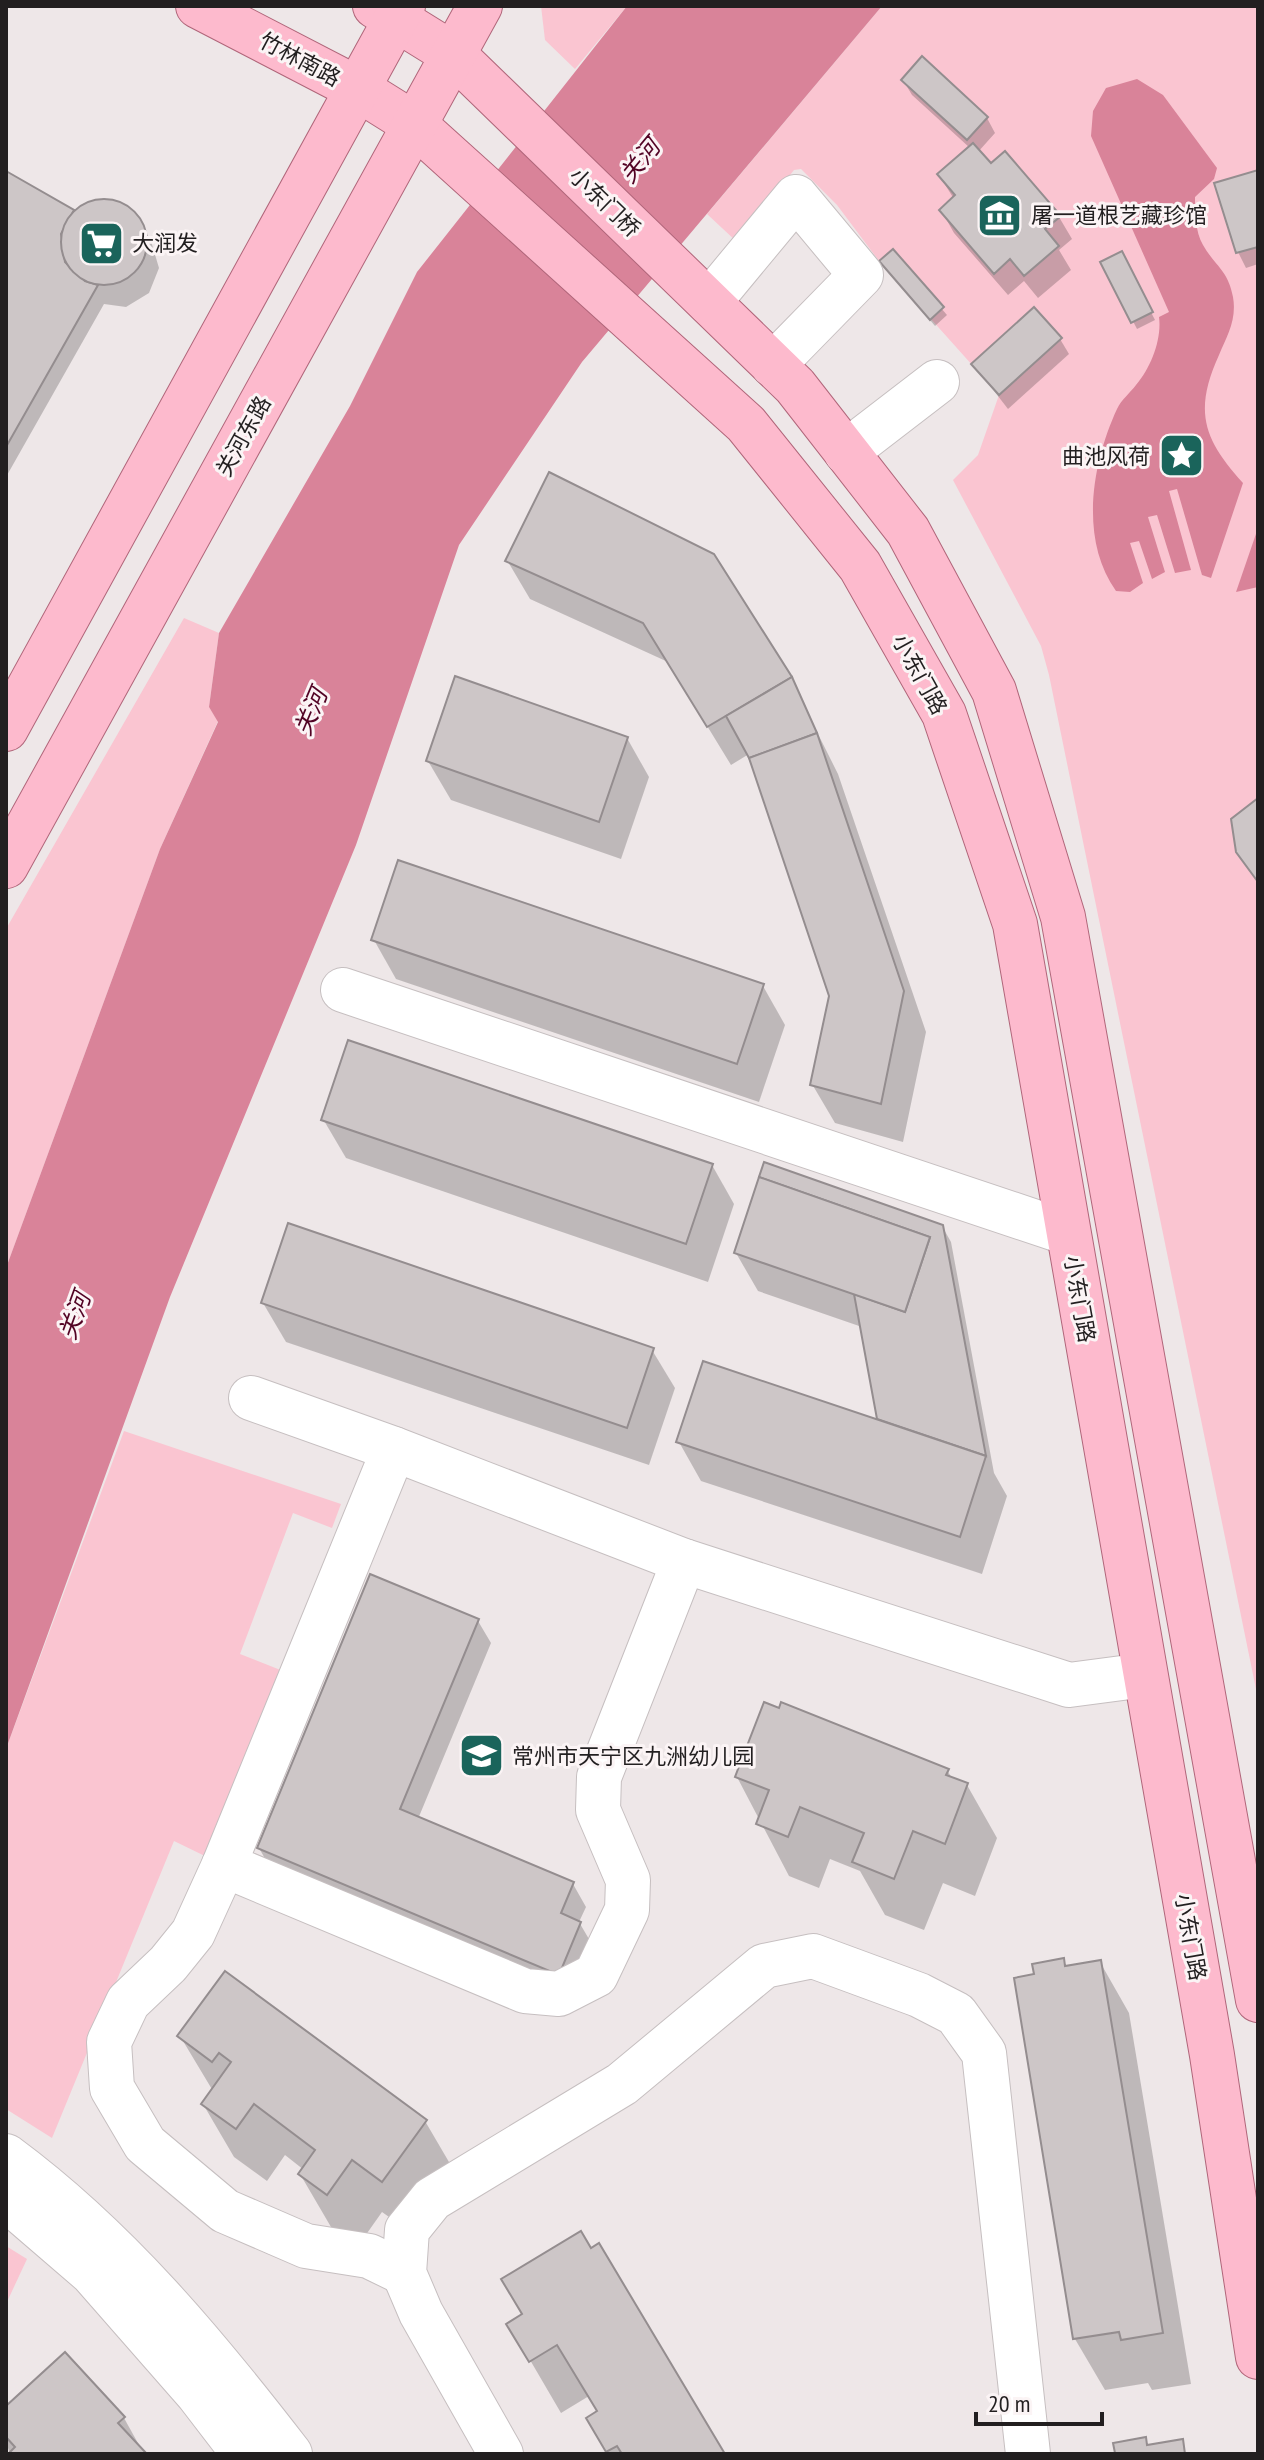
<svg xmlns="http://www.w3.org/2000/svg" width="1264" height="2460" font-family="'PT Sans Narrow','Noto Sans SC',sans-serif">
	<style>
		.green { fill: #fac5d1 }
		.water { fill: #d98399 }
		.shadow { fill: #0003 }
		.building { fill: #cdc6c7; stroke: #948d8f; stroke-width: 2 }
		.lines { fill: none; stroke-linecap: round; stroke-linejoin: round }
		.minor-casing { stroke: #c6bfc0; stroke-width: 46 }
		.major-casing { stroke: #b0667a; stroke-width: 46 }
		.minor { stroke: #fff; stroke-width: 44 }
		.major { stroke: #fdbacd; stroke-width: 44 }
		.labels { text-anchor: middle; stroke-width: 6; stroke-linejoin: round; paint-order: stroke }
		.street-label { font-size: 22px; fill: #221f20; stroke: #fbf4f5 }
		.poi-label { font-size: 22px; fill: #221f20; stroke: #fbf4f5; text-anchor: start }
		.water-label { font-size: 24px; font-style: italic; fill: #520324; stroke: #fbf4f5 }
	</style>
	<rect width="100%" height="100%" fill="#eee7e8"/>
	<g class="green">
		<polygon points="541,6 627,6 575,69 545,40"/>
		<polygon points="882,6 1258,6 1258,1699 1049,675 1041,646 953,480 978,455 999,395 879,261 837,205 801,169 794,170 737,242 707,214"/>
		<polygon points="184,618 219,633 209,707 218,721 160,849 6,1268 6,929"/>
		<polygon points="124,1431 341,1504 332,1528 293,1513 240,1654 283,1671 209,1858 174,1841 52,2138 6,2109 6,1749"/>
		<polygon points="6,2246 27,2259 6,2304"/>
	</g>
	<g class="water">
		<polygon points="627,6 882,6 582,362 459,545 356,845 170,1297 6,1749 6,1268 160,849 218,722 209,707 219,633 350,406 417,272"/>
		<path d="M 1137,79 L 1163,95 L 1217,168 L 1214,179 L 1195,197 C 1195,211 1195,232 1203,245 C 1215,266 1228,270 1233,297 C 1237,320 1227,336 1219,355 C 1193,412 1204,440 1243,483 L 1211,578 L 1202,575 L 1177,489 L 1169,491 L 1191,570 L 1175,573 L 1157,515 L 1148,517 L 1165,572 L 1152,579 L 1139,541 L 1130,543 L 1143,583 L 1130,592 L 1116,591 C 1079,539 1092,463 1117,409 C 1121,400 1130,393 1136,385 C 1151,368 1162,339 1159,317 L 1169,312 L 1091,136 L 1093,111 L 1106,88 Z"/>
		<polygon points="1258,528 1258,587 1236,592"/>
	</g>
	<g class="shadow">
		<polygon points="903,80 987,118 995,133 978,152 990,166 1059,217 1072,239 1059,250 1071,270 1038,298 1024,281 1008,295 954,233 941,210 954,199 939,175 970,148 912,95"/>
		<polygon points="1258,172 1258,264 1246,268 1238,252"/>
		<polygon points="6,173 76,213 101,200 114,202 137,217 151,241 159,268 149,293 126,307 104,304 6,477"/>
		<polygon points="893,252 947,315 935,326 881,262"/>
		<polygon points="1121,254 1155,320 1137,329 1103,263"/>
		<polygon points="1060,339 1069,354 1008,409 974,365"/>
		<polygon points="713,556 790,678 838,774 926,1032 903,1142 835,1123 812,1084 832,996 749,754 731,765 668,662 530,599 507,560"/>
		<polygon points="627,738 649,777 621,859 451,800 428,761"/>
		<polygon points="374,940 763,986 785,1025 759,1102 396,979"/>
		<polygon points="323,1119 712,1165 734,1204 708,1282 346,1158"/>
		<polygon points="942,1226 951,1242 994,1473 1007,1496 982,1574 701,1481 679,1442 881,1423 862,1327 758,1291 736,1253"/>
		<polygon points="263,1303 652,1350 675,1388 649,1465 286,1342"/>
		<polygon points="478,1621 491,1643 418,1819 573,1884 586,1907 579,1922 593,1946 572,1997 272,1871 259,1848"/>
		<polygon points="947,1770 953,1780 967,1785 997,1838 975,1896 943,1883 924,1930 885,1915 860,1871 830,1859 819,1888 789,1876 737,1777"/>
		<polygon points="1063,1960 1067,1967 1100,1962 1129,2013 1191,2384 1152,2390 1148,2383 1105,2390 1075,2339 1036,1976"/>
		<polygon points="180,2036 425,2121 456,2174 413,2234 382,2212 358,2246 331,2227 300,2174 304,2170 285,2155 267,2181 234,2157 203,2104 213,2091"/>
		<polygon points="524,2315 723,2454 609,2454 589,2419 599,2412 589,2396 561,2413 509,2324"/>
		<polygon points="6,2409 124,2418 144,2454 10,2454 6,2442"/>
	</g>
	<g class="building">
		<polygon points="922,56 988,117 967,140 901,80"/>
		<polygon points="973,143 991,163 1005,151 1061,216 1045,229 1059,246 1024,276 1010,259 994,274 939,210 955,195 937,174"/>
		<polygon points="1258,170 1258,247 1236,253 1214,183"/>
		<polygon points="6,171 74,210 61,234 65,262 85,281 98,285 6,447"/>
		<circle cx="104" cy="242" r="43"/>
		<polygon points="893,249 944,307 930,320 879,261"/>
		<polygon points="1122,251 1153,312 1131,323 1100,262"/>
		<polygon points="1034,307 1062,338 999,395 971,364"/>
		<polygon points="549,472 714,554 792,677 707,727 643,623 505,561"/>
		<polygon points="455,676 628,737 599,822 426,761"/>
		<polygon points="792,677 817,733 749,758 726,716"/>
		<polygon points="817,733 904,991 881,1104 810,1085 829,996 749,758"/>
		<polygon points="1258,798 1258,882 1236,852 1231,819"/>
		<polygon points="398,860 764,984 737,1064 371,940"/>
		<polygon points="348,1040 713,1164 686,1244 321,1120"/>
		<polygon points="764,1162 943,1225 986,1456 877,1419 854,1294 905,1312 930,1237 759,1177"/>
		<polygon points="759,1177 930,1237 905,1312 734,1253"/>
		<polygon points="288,1223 654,1348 627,1428 261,1303"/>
		<polygon points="703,1361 986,1456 960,1537 676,1442"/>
		<polygon points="370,1574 479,1619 400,1809 574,1882 561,1913 581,1922 559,1975 257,1848"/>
		<polygon points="764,1702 779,1708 781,1702 949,1769 946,1775 968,1783 945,1844 913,1831 894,1879 852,1862 864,1833 800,1807 788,1837 756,1824 769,1790 735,1777"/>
		<polygon points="1064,1958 1065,1966 1101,1960 1163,2333 1121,2340 1119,2332 1073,2339 1014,1978 1034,1974 1032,1964"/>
		<polygon points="225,1971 427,2120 382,2182 352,2160 327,2195 298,2174 315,2150 254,2104 236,2129 201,2104 231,2062 219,2053 212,2062 177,2036"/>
		<polygon points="581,2231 591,2248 599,2243 725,2454 622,2454 617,2446 606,2452 586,2418 597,2411 557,2345 529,2362 506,2324 522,2314 501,2279"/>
		<polygon points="65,2352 125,2417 118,2423 147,2454 8,2454 15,2447 6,2437 6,2406"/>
		<polygon points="1146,2437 1147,2445 1183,2439 1185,2454 1112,2454 1115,2453 1113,2443"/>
	</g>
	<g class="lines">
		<defs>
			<g id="minor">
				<polyline points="709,302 796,197 861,275 773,365"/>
				<polyline points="846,452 937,382"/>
				<polyline points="343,990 1068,1233"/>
				<polyline points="251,1398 394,1449 684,1561 1069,1685 1145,1675"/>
				<polyline points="394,1449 224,1865 525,1991 559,1994 596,1975 627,1910 628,1880 598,1810 599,1777 684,1561"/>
				<polyline points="224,1865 193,1933 168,1964 128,2002 109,2042 112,2088 145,2144 225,2211 306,2246 369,2256 404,2273"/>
				<path d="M 6,2156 C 117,2238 206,2345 290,2454"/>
				<polyline points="6,2199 92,2273 198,2394 244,2454"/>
				<polyline points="501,2454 421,2313 404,2273 407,2230 432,2199 622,2084 764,1966 813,1956 919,1995 956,2014 984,2053 1028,2454"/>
			</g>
			<g id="major">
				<polyline points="198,6 358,89 414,124 746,424 860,566 944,714 1015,924 1212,2055 1258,2357"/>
				<polyline points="375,6 454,55 795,386 908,531 994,691 1063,917 1258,2000"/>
				<polyline points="6,729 403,6"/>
				<polyline points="6,866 480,6"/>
			</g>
		</defs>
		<use href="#minor" class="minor-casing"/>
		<use href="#major" class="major-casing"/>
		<use href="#minor" class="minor"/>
		<use href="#major" class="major"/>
	</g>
	<defs>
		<symbol id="museum-square" viewBox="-11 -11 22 22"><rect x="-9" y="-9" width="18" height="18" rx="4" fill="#1a645b" stroke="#fbf4f5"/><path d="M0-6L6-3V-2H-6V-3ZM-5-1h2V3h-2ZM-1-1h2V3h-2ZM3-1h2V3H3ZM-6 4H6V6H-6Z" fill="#fff"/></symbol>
		<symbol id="supermarket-square" viewBox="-11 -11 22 22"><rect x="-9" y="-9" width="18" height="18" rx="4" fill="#1a645b" stroke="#fbf4f5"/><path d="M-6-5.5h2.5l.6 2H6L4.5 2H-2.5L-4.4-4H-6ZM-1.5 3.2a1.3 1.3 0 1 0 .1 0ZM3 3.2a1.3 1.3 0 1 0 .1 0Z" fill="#fff"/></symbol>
		<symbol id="sight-square" viewBox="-11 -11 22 22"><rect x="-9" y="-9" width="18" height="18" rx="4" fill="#1a645b" stroke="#fbf4f5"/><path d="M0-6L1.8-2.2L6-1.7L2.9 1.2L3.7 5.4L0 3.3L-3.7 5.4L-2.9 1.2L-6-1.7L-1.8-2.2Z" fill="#fff"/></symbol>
		<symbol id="school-square" viewBox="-11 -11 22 22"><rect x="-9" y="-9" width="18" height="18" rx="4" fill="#1a645b" stroke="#fbf4f5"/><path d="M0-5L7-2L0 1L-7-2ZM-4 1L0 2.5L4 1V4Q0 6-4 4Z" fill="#fff"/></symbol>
	</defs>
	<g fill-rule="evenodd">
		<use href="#museum-square" x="974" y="190" width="51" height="51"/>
		<use href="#supermarket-square" x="76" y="218" width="51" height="51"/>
		<use href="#sight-square" x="1156" y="430" width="51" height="51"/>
		<use href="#school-square" x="456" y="1730" width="51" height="51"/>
	</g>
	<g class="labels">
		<g class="street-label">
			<text transform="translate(300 59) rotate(28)" y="8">竹林南路</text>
			<text transform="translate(605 202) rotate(44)" y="8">小东门桥</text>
			<text transform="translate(243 436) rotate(-61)" y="8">关河东路</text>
			<text transform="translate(920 674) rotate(61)" y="8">小东门路</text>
			<text transform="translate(1080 1299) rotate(80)" y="8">小东门路</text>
			<text transform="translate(1191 1937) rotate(80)" y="8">小东门路</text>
		</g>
		<g class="poi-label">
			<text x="1031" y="223">屠一道根艺藏珍馆</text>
			<text x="132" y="251">大润发</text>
			<text x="1150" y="464" text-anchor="end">曲池风荷</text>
			<text x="512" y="1764">常州市天宁区九洲幼儿园</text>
		</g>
		<g class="water-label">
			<text transform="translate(640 161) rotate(-51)" y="8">关河</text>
			<text transform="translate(311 712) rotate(-67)" y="8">关河</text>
			<text transform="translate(75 1316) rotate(-70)" y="8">关河</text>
		</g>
	</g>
	<rect width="1264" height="2460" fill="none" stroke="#221f20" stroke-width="16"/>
	<path d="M976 2412v12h126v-12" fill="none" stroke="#221f20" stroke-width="4"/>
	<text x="988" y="2412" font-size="24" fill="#221f20" stroke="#fbf4f5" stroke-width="6" paint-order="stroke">20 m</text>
</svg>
